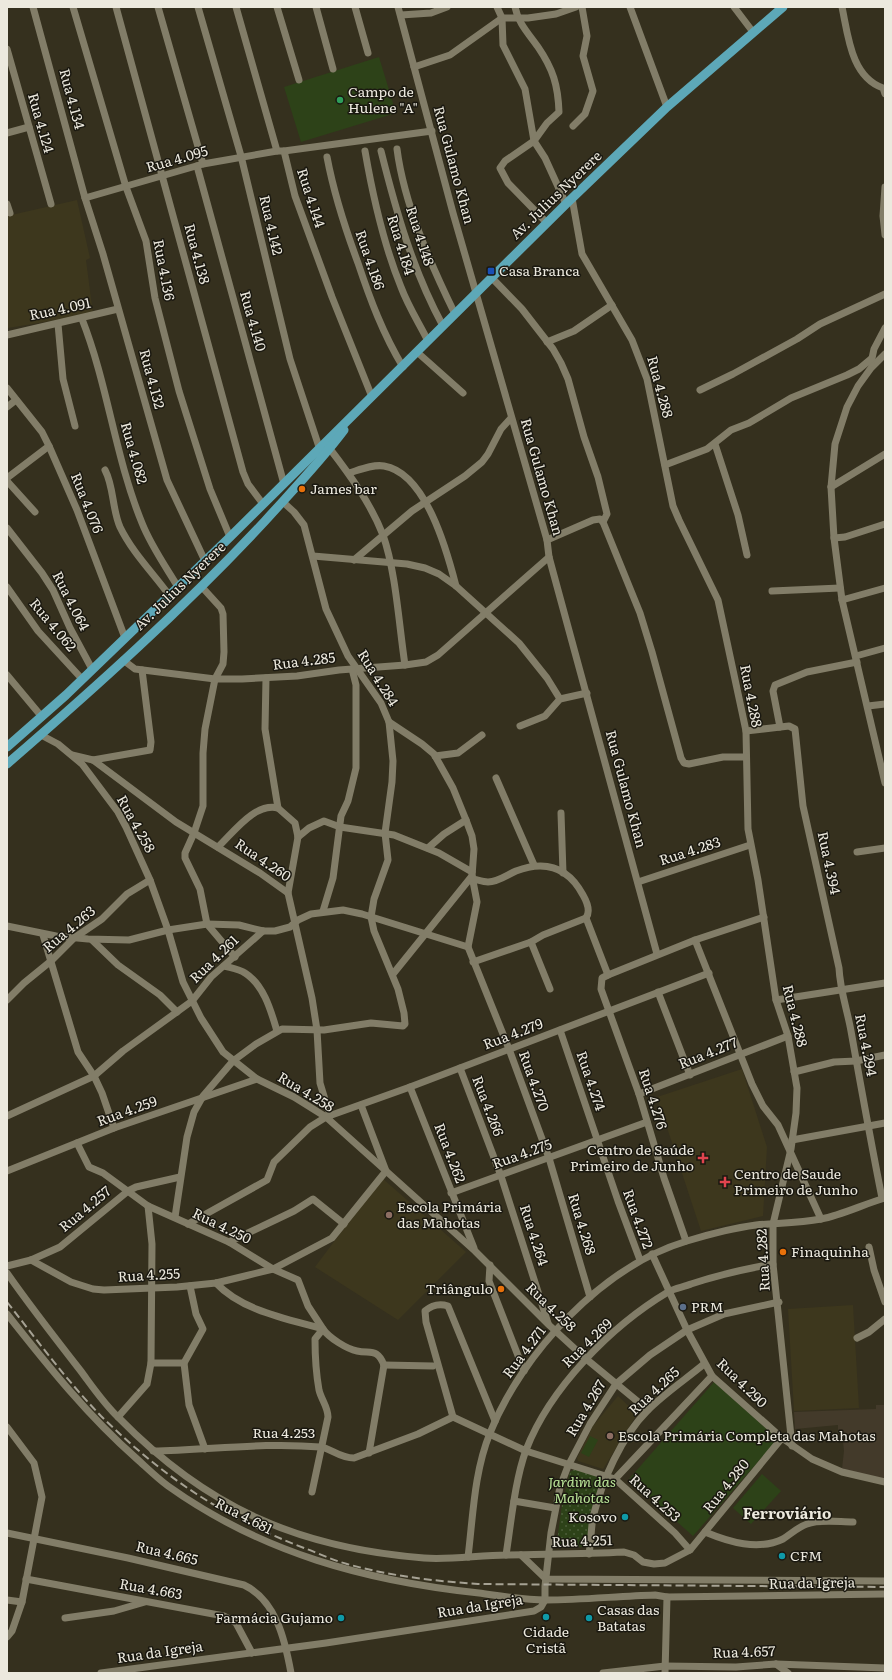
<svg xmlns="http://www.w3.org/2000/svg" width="892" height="1680" font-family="Literata,serif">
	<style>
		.commercial { fill: #433a2a }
		.built { fill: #3d371d }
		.grass { fill: #2d4218 }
		.park { fill: url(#park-dots) }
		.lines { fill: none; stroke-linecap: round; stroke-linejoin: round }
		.minor { stroke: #827d68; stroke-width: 7 }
		.major { stroke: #5da8b8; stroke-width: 9 }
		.rail { stroke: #a6a294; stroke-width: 2; stroke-dasharray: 8 4; stroke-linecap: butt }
		.leisure-dot { fill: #2e9e5b; stroke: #1a1810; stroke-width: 1.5 }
		.transit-dot { fill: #1a4fb4; stroke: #1a1810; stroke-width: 1.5 }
		.food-dot { fill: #e8710a; stroke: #1a1810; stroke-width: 1.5 }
		.health-dot { fill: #e0444e; stroke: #1a1810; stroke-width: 1.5 }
		.education-dot { fill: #8d6e63; stroke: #1a1810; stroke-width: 1.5 }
		.service-dot { fill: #5c6f8a; stroke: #1a1810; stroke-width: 1.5 }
		.culture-dot { fill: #0f9aa8; stroke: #1a1810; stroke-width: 1.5 }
		.labels { text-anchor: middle; stroke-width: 3; stroke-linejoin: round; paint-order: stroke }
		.poi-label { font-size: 14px; fill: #ece9de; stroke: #1a1810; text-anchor: start }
		.street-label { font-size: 14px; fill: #ece9de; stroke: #1a1810 }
		.park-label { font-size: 14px; font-style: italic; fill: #bbe699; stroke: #1a1810 }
		.neighbourhood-label { font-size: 15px; font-weight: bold; fill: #ece9de; stroke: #1a1810 }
	</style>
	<defs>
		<pattern id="park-dots" width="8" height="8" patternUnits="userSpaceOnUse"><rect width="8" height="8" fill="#2d4218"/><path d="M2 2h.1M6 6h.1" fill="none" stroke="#4c5d39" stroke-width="1.8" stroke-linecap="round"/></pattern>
	</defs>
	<rect width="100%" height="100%" fill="#35301e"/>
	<polygon class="commercial" points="876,1405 885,1405 885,1479 842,1469 844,1451 842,1430 838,1431 838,1425 795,1429 794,1412 876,1409"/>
	<g class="built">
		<polygon points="77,200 90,258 86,260 93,314 8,328 7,216"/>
		<polygon points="742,1069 767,1147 763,1216 701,1231 657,1097"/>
		<polygon points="382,1178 466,1252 398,1320 315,1267"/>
		<polygon points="853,1305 859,1408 794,1411 788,1309"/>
		<polygon points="618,1396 637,1414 603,1469 578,1461 577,1458 593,1426"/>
	</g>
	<g class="grass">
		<polygon points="379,57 396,113 301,142 284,87"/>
		<polygon points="714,1382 778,1439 693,1536 629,1479"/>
		<polygon points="590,1436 598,1440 589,1457 581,1453"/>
		<polygon points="762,1474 781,1491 751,1524 733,1508"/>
	</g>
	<polygon class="park" points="575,1469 598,1477 597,1481 600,1482 592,1513 589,1542 583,1547 562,1546 557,1541 562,1505 570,1472"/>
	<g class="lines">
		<g class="minor">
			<polyline points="33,7 85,198 103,254 167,480 205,561"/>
			<polyline points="73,7 126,187 146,241 155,298 179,391 210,489 230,537"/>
			<polyline points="116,7 243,472 248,484 263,504"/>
			<polyline points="158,7 203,164"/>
			<polyline points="198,7 241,156 290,359 319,447"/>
			<polyline points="236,7 277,151 284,151 295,196 332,297 372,397"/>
			<polyline points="277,7 299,80"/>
			<polyline points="316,7 333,69"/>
			<polyline points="355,7 368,53"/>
			<polyline points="398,7 453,213 547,540 549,557 657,954"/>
			<polyline points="497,7 502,18 503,45 525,89 534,141 545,158 566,204"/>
			<path d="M 515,7 C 518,23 529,34 538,47 C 553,69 558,85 559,112 L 547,123 L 534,141 L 505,161 L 500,168 L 508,183 L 547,223"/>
			<polyline points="630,7 667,107"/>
			<polyline points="734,7 753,32"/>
			<path d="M 842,7 C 848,35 851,77 883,88 L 885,94"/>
			<polyline points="401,15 431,13 447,7"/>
			<polyline points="7,49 51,204"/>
			<polyline points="414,67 450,55 502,18 528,18 556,14 576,7"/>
			<polyline points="573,126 585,114 593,91 583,56 587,36 582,7"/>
			<polyline points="7,133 29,127"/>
			<path d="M 397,149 C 404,204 431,265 455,314"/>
			<polyline points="284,151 432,131"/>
			<path d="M 365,151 C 373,197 383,243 401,287 C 408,306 419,323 428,341"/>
			<path d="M 381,151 C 396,211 413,271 443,326"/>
			<path d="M 327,157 C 334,194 345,228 358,263 C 370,299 383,334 403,367"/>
			<polyline points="197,166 284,484"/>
			<polyline points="885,187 883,216 885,235"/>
			<polyline points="85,198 203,164 277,151"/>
			<polyline points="572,198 582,254 632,340 647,379 673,506 679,520 718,600 742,712 746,731 748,829 758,880 776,1000 788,1036 797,1088 796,1113 791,1149 773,1224 773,1264 792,1446"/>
			<polyline points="7,204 10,213"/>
			<polyline points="492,278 522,309 553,349 561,363 568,379 584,437 598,477 607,514 603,522"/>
			<path d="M 82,319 C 108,385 115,457 142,523 C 151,546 166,567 178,587"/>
			<polyline points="58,324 63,379 75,426"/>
			<polyline points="7,335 118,309"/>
			<polyline points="547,342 574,331 612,305"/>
			<polyline points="417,352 463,393"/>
			<polyline points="885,354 871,368 858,386 847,407 835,444 831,487 834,538 842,600 885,783"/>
			<polyline points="871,363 874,349 885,328"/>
			<polyline points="7,388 42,432 49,446 77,510 125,638"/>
			<polyline points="700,390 733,374 797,339 820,324 885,294"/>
			<polyline points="7,407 16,400"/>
			<polyline points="715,444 738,515 747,555"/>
			<path d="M 330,449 C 350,475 371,504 383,535 C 396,572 399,626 405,665"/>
			<polyline points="665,465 707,449 731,430 749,423 791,398 847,375 859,369 871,359"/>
			<path d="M 105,470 C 114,487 112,509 120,527 C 132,552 153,573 169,595"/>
			<path d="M 349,473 C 359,470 373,464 384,466 C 426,473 447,551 456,586"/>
			<polyline points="7,478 49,446"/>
			<polyline points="7,481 35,512"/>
			<polyline points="831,487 885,454"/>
			<polyline points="283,502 294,512 304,525 326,609 348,656 381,703 389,722 422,744 434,754 453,788 466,820 472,836 474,849 472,876 477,902 468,947 509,1049 549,1158 590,1297"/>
			<polyline points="7,528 42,573 53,590 70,628 92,669"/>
			<polyline points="834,538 845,537 885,524"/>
			<polyline points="547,540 593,520 600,519 603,522 640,613 652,652 681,758 684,763 689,764 723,757 746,757"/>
			<polyline points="313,556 407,564 425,568 439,574 456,586 519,643 547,678 560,699"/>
			<polyline points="354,560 412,511 465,476 482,462 488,454 501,429 511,418"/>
			<polyline points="201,586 221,608 223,614 224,652 223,664 215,679 205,729 203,753 203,806 194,833 185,853 185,858 200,889 207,924 235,957"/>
			<polyline points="7,587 38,631 82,679"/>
			<polyline points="772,591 840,588"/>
			<polyline points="842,600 885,588"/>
			<polyline points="856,656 885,648"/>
			<polyline points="123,660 135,669 215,679 242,679 297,676 339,670 405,665 426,662 438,655 549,557"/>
			<polyline points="7,675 42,717"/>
			<polyline points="266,678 265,729 278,808 295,823 298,837 288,893"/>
			<polyline points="868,706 885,704"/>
			<polyline points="520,726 545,716 560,699 587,693"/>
			<polyline points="780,727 773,691 775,685 807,672 857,662"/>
			<path d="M 746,731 L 789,726 L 795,729 L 803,806 L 839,968 C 840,990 847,1009 851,1031 C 861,1087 871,1143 882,1198"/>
			<polyline points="41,735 58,744 82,764 118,812 126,827 150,880 168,930 183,982 201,1018 223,1052 257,1079 294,1097 326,1117 475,1251 549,1325 585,1358 648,1410"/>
			<polyline points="72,755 93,760 176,822 260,873 288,893 312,998 317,1030 320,1083 330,1116"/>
			<polyline points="435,756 458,753 482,735"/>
			<polyline points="93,760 150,750 151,742 142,670"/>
			<polyline points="496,778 534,865"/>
			<polyline points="561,813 563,873"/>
			<polyline points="298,837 309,828 324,821 340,827 394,835 439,853 472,872"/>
			<path d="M 218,847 C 233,833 255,802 278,808"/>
			<polyline points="428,848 444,834 466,820"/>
			<polyline points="857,852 885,848"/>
			<path d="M 473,879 C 478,880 483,882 488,882 C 498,882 507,875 516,871 C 545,860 568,867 583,895 C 587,902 591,911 586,918 L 608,975"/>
			<polyline points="638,882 750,845"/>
			<polyline points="323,911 333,878 341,816 348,801 356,768 356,685 352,669"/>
			<polyline points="7,926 56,936 88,939 129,940 168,930 207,924 239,925 263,931 275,931 290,927 298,920 311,914 343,910 362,914 468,947"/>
			<polyline points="43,935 78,1052 94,1076 102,1093 114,1128"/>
			<polyline points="92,940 118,965 160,995 177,1012"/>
			<polyline points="695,940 752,1084 763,1106 778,1125 821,1219"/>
			<polyline points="531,942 550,989"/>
			<polyline points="473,962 531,942 543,935 586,918"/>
			<path d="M 224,966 C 231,968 239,969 245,973 C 264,985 271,1011 277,1031"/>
			<polyline points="393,974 472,876"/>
			<polyline points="658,992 690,1075"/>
			<polyline points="7,1000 24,983 51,961 74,938 102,919 127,894 150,880"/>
			<polyline points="776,1000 885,983"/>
			<polyline points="560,1030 618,1201 640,1260"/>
			<polyline points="460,1068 501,1176 548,1323"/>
			<polyline points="794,1072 834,1062 856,1061 885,1055"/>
			<polyline points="410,1087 474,1248"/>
			<polyline points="639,1094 788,1036"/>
			<polyline points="7,1116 94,1076 123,1051 192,1001 211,977 263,931"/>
			<polyline points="792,1140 885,1123"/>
			<path d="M 77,1143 L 89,1167 L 103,1173 L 148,1206 L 229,1242 L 273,1269 L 298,1280 L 308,1306 L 323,1329 L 315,1339 C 315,1355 316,1373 319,1390 C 321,1399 328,1407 328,1417 L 312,1492"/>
			<polyline points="7,1171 114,1128 257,1079"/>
			<polyline points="451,1193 647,1122"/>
			<polyline points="175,1217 187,1137 194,1112 203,1096 233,1061 256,1044 282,1029 324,1030 371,1023 403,1026 405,1024 404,1013 398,989 374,931 371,917 374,899 388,860 385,833 392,782 393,761 389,722"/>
			<polyline points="188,1224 267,1180 274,1162 310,1127 326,1117 410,1087 709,973"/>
			<polyline points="686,1241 664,1178 639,1094 601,989 602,978 608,975 695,940 764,917"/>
			<polyline points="229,1242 294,1211 313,1199 344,1224"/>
			<polyline points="869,1247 874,1270 885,1302"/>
			<polyline points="652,1254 687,1330 712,1376 782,1438 812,1459 842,1472 885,1482"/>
			<polyline points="31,1260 71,1282 93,1289 104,1290 177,1287 216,1283 245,1276 273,1269 332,1238 386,1171 361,1105"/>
			<polyline points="490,1265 489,1281 524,1371"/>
			<polyline points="7,1266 31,1260 60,1247 128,1191 136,1187 180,1177"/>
			<path d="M 7,1273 C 30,1306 55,1338 80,1370 C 92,1386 104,1404 119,1418 C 207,1508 298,1548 424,1558 C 452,1560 479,1555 507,1555 C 546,1554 585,1554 624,1552 L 634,1555 L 643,1562 L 654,1564 L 665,1563 L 690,1550 L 782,1438"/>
			<path d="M 216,1283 C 242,1311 288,1319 323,1329 C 329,1338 347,1349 357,1351 C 371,1354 377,1348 384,1365"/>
			<polyline points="190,1286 196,1314 203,1329 184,1363 189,1405 205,1449"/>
			<path d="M 7,1314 C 48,1366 88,1416 137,1459 C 147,1468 157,1478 168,1486 C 262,1553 366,1581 479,1593 C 501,1596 524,1600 546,1600 C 582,1600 619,1596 655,1595 L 667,1597 L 885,1594"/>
			<polyline points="857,1338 869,1332 885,1319"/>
			<polyline points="151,1363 184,1363"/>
			<polyline points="384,1365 433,1366"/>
			<polyline points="118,1417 147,1384 151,1363 152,1244 148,1206"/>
			<path d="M 453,1417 L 426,1322 L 425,1311 C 432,1305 439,1303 448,1306 L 495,1421"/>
			<polyline points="7,1427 34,1463 42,1497 22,1602 12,1631 7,1637"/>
			<path d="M 153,1451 C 209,1450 265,1442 320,1447 C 331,1448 339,1458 354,1458 L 418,1434 L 453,1417 L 526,1451 L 615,1479 L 675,1533 L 690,1550"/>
			<polyline points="369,1453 384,1365"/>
			<polyline points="615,1479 712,1376"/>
			<polyline points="514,1501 555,1508"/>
			<path d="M 705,1532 C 729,1542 758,1551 783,1539 C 791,1534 798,1527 807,1524 C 819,1519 839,1522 853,1522"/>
			<path d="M 7,1533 L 128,1558 L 244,1585 C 276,1600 285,1640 291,1673"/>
			<path d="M 589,1554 C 591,1542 591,1529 593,1517 C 602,1481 621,1437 648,1410 C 665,1393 686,1379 704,1364"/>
			<path d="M 506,1555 C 511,1523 515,1480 526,1450 C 550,1388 611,1326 668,1292 C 675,1288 684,1287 691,1284 C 718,1275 745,1269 773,1264"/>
			<polyline points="521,1555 546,1579 885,1581"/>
			<path d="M 468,1557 C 473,1517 474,1472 490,1433 C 522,1353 603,1266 687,1241 C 710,1234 733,1228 756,1225 C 778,1223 800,1223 821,1219 C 842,1215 864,1204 885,1198"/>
			<polyline points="26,1579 224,1616 236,1623 252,1653"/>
			<polyline points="7,1600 22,1602"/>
			<polyline points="65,1618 114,1611 145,1602"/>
			<polyline points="776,1664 788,1673"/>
			<polyline points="101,1673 326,1643 534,1611 541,1607 545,1600 545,1586 551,1533 560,1487 568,1466 590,1424 616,1384 650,1355 687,1330 724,1314 779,1302"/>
			<polyline points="603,1673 665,1666 736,1667 776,1664 885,1668"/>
			<polyline points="665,1673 667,1597"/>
		</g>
		<g class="major">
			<polyline points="7,747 66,695 230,537 566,204 667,107 783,7"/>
			<path d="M 7,764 C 96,687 184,608 265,521 C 292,491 320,462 344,430"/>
		</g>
		<path class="rail" d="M 7,1302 C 37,1340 67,1381 101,1416 C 163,1477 223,1517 304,1548 C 318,1553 332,1560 347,1564 C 390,1576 434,1581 478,1584 L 885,1587"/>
	</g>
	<circle class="leisure-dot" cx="340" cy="100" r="4"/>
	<rect class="transit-dot" x="487" y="267" width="8" height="8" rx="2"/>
	<g class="food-dot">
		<circle cx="302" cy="489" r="4"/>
		<circle cx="783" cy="1252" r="4"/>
		<circle cx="501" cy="1289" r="4"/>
	</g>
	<g class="health-dot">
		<path d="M701 1152h4v4h4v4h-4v4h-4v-4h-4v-4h4z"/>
		<path d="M723 1176h4v4h4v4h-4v4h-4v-4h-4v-4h4z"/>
	</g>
	<g class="education-dot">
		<circle cx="389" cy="1215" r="4"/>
		<circle cx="610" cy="1436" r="4"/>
	</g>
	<circle class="service-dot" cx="683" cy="1307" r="4"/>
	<g class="culture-dot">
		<circle cx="625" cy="1517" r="4"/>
		<circle cx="782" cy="1556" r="4"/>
		<circle cx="546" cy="1617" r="4"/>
		<circle cx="341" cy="1618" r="4"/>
		<circle cx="589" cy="1618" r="4"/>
	</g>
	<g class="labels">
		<g class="poi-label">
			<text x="348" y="97">Campo de<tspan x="348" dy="16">Hulene "A"</tspan></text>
			<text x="499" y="276">Casa Branca</text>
			<text x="310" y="494">James bar</text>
			<text x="694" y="1155" text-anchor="end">Centro de Saúde<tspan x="694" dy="16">Primeiro de Junho</tspan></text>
			<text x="734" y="1179">Centro de Saude<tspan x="734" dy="16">Primeiro de Junho</tspan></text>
			<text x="397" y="1212">Escola Primária<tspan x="397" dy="16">das Mahotas</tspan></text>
			<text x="791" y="1257">Finaquinha</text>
			<text x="493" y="1294" text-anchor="end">Triângulo</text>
			<text x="691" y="1312">PRM</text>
			<text x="618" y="1441">Escola Primária Completa das Mahotas</text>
			<text x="617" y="1522" text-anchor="end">Kosovo</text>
			<text x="790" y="1561">CFM</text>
			<text x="597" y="1615">Casas das<tspan x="597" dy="16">Batatas</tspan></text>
			<text x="333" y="1623" text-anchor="end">Farmácia Gujamo</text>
			<text x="546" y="1637" text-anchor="middle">Cidade<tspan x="546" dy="16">Cristã</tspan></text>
		</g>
		<g class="street-label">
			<text transform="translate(72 99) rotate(75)" y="5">Rua 4.134</text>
			<text transform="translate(41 123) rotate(74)" y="5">Rua 4.124</text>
			<text transform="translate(177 159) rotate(-16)" y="5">Rua 4.095</text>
			<text transform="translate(454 165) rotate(75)" y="5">Rua Gulamo Khan</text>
			<text transform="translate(556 195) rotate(-44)" y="5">Av. Julius Nyerere</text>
			<text transform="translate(311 198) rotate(72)" y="5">Rua 4.144</text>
			<text transform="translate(271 225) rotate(77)" y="5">Rua 4.142</text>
			<text transform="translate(420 236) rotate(72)" y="5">Rua 4.148</text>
			<text transform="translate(401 245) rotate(73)" y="5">Rua 4.184</text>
			<text transform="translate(197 254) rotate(75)" y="5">Rua 4.138</text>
			<text transform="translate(370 260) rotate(71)" y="5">Rua 4.186</text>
			<text transform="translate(164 270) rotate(79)" y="5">Rua 4.136</text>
			<text transform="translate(60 309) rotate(-12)" y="5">Rua 4.091</text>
			<text transform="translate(253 321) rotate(74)" y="5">Rua 4.140</text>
			<text transform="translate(152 379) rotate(75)" y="5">Rua 4.132</text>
			<text transform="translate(660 387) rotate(75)" y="5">Rua 4.288</text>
			<text transform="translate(134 453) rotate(74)" y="5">Rua 4.082</text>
			<text transform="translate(542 477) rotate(74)" y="5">Rua Gulamo Khan</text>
			<text transform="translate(87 503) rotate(68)" y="5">Rua 4.076</text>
			<text transform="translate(180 586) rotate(-44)" y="5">Av. Julius Nyerere</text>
			<text transform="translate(71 601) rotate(63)" y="5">Rua 4.064</text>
			<text transform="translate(53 625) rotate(50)" y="5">Rua 4.062</text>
			<text transform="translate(304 661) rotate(-7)" y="5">Rua 4.285</text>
			<text transform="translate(378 678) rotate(58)" y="5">Rua 4.284</text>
			<text transform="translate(751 696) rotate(79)" y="5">Rua 4.288</text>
			<text transform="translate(626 789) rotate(75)" y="5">Rua Gulamo Khan</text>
			<text transform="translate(136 824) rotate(61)" y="5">Rua 4.258</text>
			<text transform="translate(690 851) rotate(-18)" y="5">Rua 4.283</text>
			<text transform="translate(263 860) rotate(34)" y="5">Rua 4.260</text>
			<text transform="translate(829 863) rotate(78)" y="5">Rua 4.394</text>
			<text transform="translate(69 929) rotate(-40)" y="5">Rua 4.263</text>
			<text transform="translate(214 959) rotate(-44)" y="5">Rua 4.261</text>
			<text transform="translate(795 1016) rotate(76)" y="5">Rua 4.288</text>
			<text transform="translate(513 1034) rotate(-21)" y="5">Rua 4.279</text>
			<text transform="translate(866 1045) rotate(79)" y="5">Rua 4.294</text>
			<text transform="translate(708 1053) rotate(-22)" y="5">Rua 4.277</text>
			<text transform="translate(534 1081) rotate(70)" y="5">Rua 4.270</text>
			<text transform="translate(591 1081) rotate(71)" y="5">Rua 4.274</text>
			<text transform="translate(306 1092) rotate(31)" y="5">Rua 4.258</text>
			<text transform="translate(653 1099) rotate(72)" y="5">Rua 4.276</text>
			<text transform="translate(488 1106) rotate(69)" y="5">Rua 4.266</text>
			<text transform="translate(127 1111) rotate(-20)" y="5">Rua 4.259</text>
			<text transform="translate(450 1153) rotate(69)" y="5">Rua 4.262</text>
			<text transform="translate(522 1154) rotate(-20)" y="5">Rua 4.275</text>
			<text transform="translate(85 1209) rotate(-40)" y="5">Rua 4.257</text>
			<text transform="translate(638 1219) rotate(70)" y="5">Rua 4.272</text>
			<text transform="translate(582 1224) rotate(73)" y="5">Rua 4.268</text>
			<text transform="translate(222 1226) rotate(26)" y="5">Rua 4.250</text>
			<text transform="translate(534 1235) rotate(72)" y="5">Rua 4.264</text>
			<text transform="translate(763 1260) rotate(-93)" y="5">Rua 4.282</text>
			<text transform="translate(149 1275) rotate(-3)" y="5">Rua 4.255</text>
			<text transform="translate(551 1307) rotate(44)" y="5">Rua 4.258</text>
			<text transform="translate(587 1343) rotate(-44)" y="5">Rua 4.269</text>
			<text transform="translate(524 1352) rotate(-53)" y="5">Rua 4.271</text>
			<text transform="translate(742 1383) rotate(44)" y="5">Rua 4.290</text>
			<text transform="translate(654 1391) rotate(-43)" y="5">Rua 4.265</text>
			<text transform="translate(586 1408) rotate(-59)" y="5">Rua 4.267</text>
			<text x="284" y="1438">Rua 4.253</text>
			<text transform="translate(726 1486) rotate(-51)" y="5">Rua 4.280</text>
			<text transform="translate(655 1498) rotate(42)" y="5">Rua 4.253</text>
			<text transform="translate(244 1516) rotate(27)" y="5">Rua 4.681</text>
			<text transform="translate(582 1541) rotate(-2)" y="5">Rua 4.251</text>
			<text transform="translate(167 1553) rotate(13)" y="5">Rua 4.665</text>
			<text transform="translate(812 1583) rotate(-1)" y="5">Rua da Igreja</text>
			<text transform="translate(151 1589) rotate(10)" y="5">Rua 4.663</text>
			<text transform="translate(480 1606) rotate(-9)" y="5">Rua da Igreja</text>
			<text transform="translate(160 1652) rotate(-8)" y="5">Rua da Igreja</text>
			<text transform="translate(744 1652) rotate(-2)" y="5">Rua 4.657</text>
		</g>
		<g class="park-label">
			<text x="582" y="1487">Jardim das<tspan x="582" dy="16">Mahotas</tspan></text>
		</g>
		<g class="neighbourhood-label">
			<text x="787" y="1519">Ferroviário</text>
		</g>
	</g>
	<rect width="892" height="1680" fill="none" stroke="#ece9de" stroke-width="16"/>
</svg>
